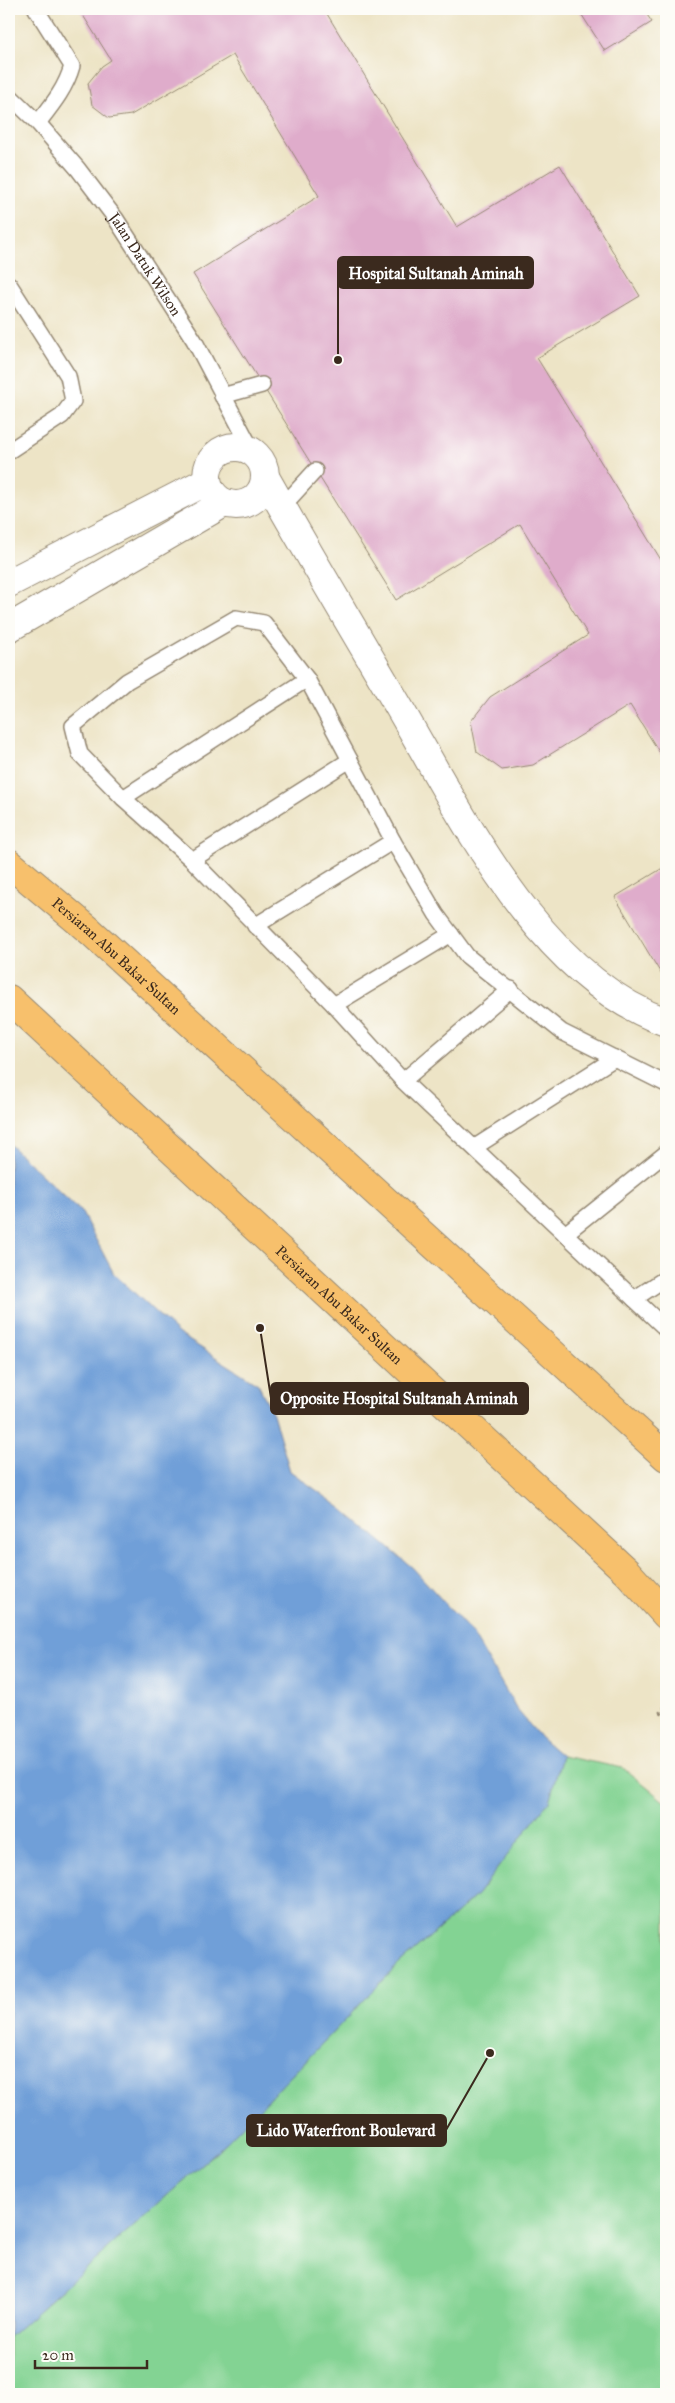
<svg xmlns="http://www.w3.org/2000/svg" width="675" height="2403" font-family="'IM FELL Great Primer',serif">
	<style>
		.green { fill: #83d393; stroke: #5f7e58 }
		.water { fill: #6f9fd8; stroke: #55647b }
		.building { fill: #dfaccb }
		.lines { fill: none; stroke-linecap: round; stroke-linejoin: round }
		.lane-casing { stroke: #948772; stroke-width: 18 }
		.street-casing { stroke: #948772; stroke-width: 30 }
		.primary-casing { stroke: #948772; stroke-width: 30 }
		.path { stroke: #948772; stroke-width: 3; stroke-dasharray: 4 4; stroke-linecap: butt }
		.lane { stroke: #fff; stroke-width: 15 }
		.street { stroke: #fff; stroke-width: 28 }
		.primary { stroke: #f7c06c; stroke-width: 28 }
		.labels { text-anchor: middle; stroke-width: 4; stroke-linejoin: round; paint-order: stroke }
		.street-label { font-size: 15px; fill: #3b2a1e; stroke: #fdfcf7 }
		.leader { fill: none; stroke: #3b2a1e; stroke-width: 2 }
		.callout-dot { fill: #3b2a1e; stroke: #fdfcf7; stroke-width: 2 }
		.callout { fill: #3b2a1e; stroke: #3b2a1e; stroke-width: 2 }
		.callout-label { font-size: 16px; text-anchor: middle; font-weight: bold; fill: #fff }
	</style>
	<rect width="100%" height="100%" fill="#fdfcf7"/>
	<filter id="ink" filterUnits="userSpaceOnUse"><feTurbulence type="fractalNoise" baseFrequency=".02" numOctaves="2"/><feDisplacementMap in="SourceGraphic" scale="10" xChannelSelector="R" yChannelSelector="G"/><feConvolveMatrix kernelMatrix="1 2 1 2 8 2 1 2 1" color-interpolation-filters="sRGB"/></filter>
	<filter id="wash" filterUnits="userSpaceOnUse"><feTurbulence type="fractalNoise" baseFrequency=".0096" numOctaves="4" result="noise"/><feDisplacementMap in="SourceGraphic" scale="20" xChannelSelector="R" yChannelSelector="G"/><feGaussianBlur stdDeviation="1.12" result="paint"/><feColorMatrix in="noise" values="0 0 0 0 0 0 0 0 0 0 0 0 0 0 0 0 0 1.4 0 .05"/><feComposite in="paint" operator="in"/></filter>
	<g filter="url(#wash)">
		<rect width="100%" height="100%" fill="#ede4c6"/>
		<polygon class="green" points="562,1756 623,1768 666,1803 666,2394 9,2394 9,2337 228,2141 398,1965 477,1895 549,1801"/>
		<polygon class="water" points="9,1144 82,1213 114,1274 179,1334 258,1384 273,1414 290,1471 341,1508 413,1568 472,1633 518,1711 541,1738 562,1756 549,1801 477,1895 398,1965 228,2141 9,2337"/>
		<g id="blocks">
			<g class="building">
				<polygon points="79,9 324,9 457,227 560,165 640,296 537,358 666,568 666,763 630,705 533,765 502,770 477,752 471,721 490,697 588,635 520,524 396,600 193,274 319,196 233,55 131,115 109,118 92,105 88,83 102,66 111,60"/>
				<polygon points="578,9 643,9 652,22 605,51"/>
				<polygon points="666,866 666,982 615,897"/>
			</g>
		</g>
	</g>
	<g filter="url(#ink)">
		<use href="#blocks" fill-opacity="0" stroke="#948772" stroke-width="1"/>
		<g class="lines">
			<defs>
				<g id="lane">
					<path d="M 36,9 L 72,66 C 66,88 52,105 38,123"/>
					<path id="s1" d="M 9,95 L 38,123 L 78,169 L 116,219 L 194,340 L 253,452"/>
					<polyline points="9,284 68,376 73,401 62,416 9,451"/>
					<polyline points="222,396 262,385"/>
					<polyline points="282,507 315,471"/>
					<polyline points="123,798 307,679"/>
					<polyline points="192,860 350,760"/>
					<polyline points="255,926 393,841"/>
					<polyline points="334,1005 451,934"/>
					<polyline points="403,1081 511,989"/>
					<polyline points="666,1084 562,1032 467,956 436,914 393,841 307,679 264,623 236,618 127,681 73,726 80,754 123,798 192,860 334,1005 403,1081 666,1329"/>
					<polyline points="475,1147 615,1058"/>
					<polyline points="565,1234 666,1153"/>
					<polyline points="634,1299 666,1278"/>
				</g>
				<g id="street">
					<circle cx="236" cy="476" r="29"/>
					<path d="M 265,477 C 308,553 352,627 396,702 C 461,813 538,977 666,1022"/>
					<polyline points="9,583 207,481"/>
					<polyline points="9,628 224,503"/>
				</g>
				<g id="primary">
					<path id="s2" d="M 9,863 L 90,931 L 666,1457"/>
					<path id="s3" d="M 9,999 L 627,1572 L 666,1615"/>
				</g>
			</defs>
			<use href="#lane" class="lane-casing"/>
			<use href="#street" class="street-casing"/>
			<use href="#primary" class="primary-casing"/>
			<polyline class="path" points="666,1706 660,1712 666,1718"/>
			<use href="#lane" class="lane"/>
			<use href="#street" class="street"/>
			<use href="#primary" class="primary"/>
		</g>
	</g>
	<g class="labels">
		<g class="street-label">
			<text dy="5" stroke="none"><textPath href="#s1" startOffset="218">Jalan Datuk Wilson</textPath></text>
			<text dy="5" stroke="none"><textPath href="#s2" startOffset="142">Persiaran Abu Bakar Sultan</textPath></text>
			<text dy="5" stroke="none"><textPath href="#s3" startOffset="450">Persiaran Abu Bakar Sultan</textPath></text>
		</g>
	</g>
	<path class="leader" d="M338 360L338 273M260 1328L271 1398M490 2053L446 2130"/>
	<g class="callout-dot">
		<circle cx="338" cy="360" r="5"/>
		<circle cx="260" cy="1328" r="5"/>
		<circle cx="490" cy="2053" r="5"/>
	</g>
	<g class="callout">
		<rect x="338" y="257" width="195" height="31" rx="5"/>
		<rect x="271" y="1383" width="257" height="31" rx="5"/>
		<rect x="247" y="2115" width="199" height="31" rx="5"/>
	</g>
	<g class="callout-label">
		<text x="436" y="279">Hospital Sultanah Aminah</text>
		<text x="399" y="1404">Opposite Hospital Sultanah Aminah</text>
		<text x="346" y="2136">Lido Waterfront Boulevard</text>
	</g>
	<rect width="675" height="2403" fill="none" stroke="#fdfcf7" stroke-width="30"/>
	<path d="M35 2360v8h112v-8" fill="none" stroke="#3b2a1e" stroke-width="2.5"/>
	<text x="42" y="2360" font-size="15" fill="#3b2a1e" stroke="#fdfcf7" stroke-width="4" paint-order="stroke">20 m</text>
</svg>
